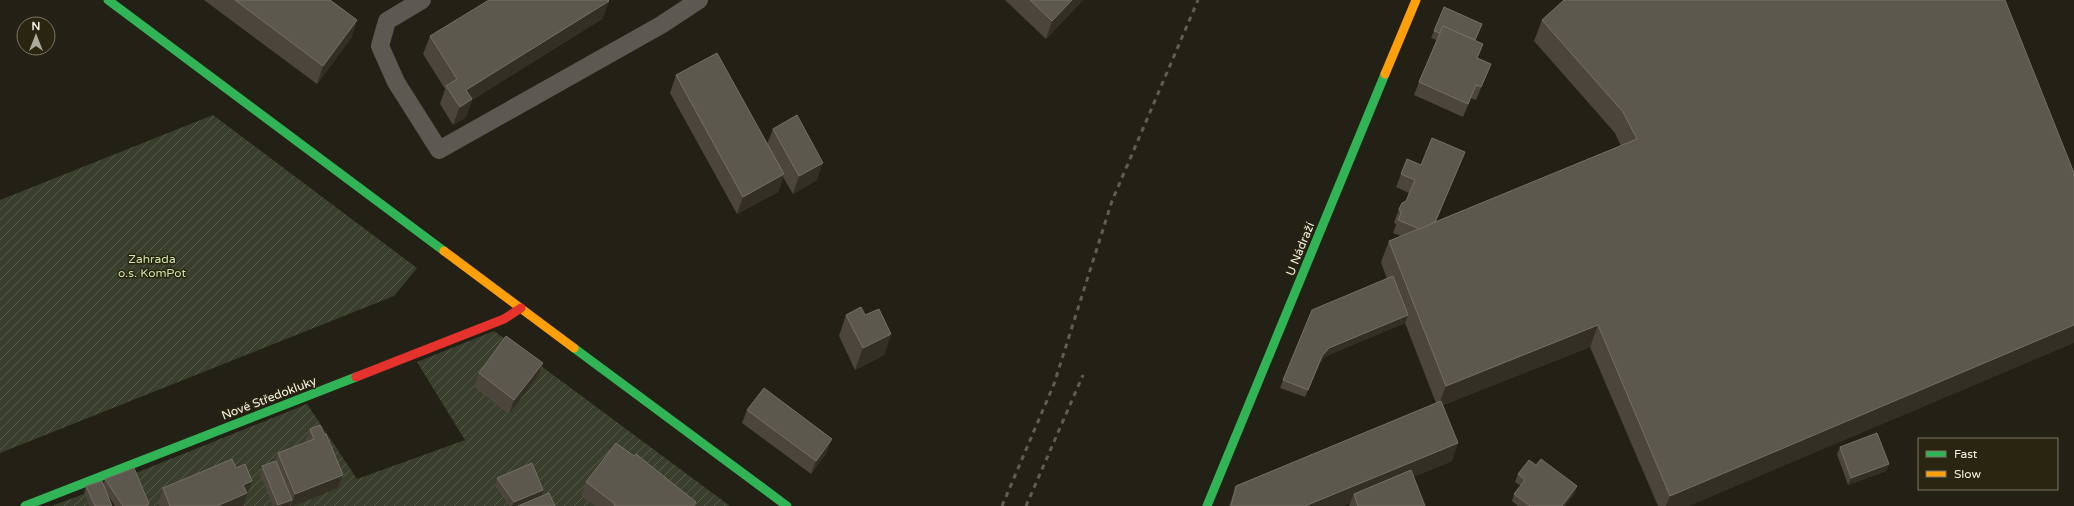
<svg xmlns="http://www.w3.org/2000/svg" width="2074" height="506" font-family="'Varela Round',sans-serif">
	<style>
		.garden { fill: url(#garden-furrows) }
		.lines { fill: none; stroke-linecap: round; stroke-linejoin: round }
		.lane { stroke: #5b5951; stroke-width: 18 }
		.fast { stroke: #30b455; stroke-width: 9 }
		.slow { stroke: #ff9f0a; stroke-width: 9 }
		.jam { stroke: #e5322d; stroke-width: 9 }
		.rail { stroke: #5f5d56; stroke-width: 3; stroke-dasharray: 5 5; stroke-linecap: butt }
		.wall { fill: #4b453b }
		.shaded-wall { fill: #332f24 }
		.building { fill: #5d584d; stroke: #757065 }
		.labels { text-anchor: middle; stroke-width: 3; stroke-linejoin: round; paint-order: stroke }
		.street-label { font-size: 12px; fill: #f5f2e5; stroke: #292510 }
		.park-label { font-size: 12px; fill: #cce2a6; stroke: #292510 }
	</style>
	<defs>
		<pattern id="garden-furrows" width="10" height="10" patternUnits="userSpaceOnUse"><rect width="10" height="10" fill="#393f2c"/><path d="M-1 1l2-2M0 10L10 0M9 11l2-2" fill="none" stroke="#565b4a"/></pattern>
	</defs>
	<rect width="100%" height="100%" fill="#232116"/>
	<g class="garden">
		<polygon points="213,115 417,268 394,296 0,453 0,200"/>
		<polygon points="494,331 730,506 677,506 582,495 595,506 519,506 495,486 509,506 144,506 131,475 307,404 357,479 465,440 417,362"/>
		<polygon points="84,494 89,506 52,506"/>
	</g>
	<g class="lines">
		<polyline class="lane" points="422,0 387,21 380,46 396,82 439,150 661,25 699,0"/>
		<g class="fast">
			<polyline points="108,0 444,251"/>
			<polyline points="574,348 787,506"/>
			<polyline points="25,506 356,377"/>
			<polyline points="1207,506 1385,74"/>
		</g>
		<g class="slow">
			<polyline points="1385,74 1416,0"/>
			<polyline points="444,251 574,348"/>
		</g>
		<polyline class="jam" points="356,377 504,319 521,308"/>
		<g class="rail">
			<polyline points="1002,506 1054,384 1112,201 1198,0"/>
			<polyline points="1026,506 1083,375"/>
		</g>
	</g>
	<g class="wall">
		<polygon points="204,0 330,0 357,20 351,38 317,84"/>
		<polygon points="1005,0 1083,0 1046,39"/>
		<polygon points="2005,0 1689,506 1658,506 1590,347 1443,405 1452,461 1413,477 1425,506 1349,506 1350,503 1342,506 1229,506 1236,486 1436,403 1405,323 1326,356 1320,363 1305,397 1280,388 1283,380 1387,279 1381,262 1389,241 1401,236 1393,233 1396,225 1394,222 1399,209 1406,201 1409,193 1396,187 1401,174 1421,165 1465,152 1460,165 1436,222 1621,146 1615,133 1534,41 1542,20"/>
		<polygon points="609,1 602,19 472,100 466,117 453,125 440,104 445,89 423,54 430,36"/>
		<polygon points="1482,24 1475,40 1478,58 1491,64 1486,77 1476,100 1471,98 1463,117 1414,95 1419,82 1437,40 1431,38 1434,31"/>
		<polygon points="676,75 767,144 773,129 817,180 793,194 783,177 778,192 737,214 670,93"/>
		<polygon points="846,315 865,315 891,334 884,355 855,370 839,336"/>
		<polygon points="479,373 538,377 509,414 474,387"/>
		<polygon points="747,410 827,452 811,474 742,423"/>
		<polygon points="310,429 338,488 294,506 273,506 260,474 262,466 275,462 278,453 305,442"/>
		<polygon points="1840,447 1889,464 1886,471 1848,485 1837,454"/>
		<polygon points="1518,474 1575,493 1565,506 1518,506 1512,501 1514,494 1521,486 1515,482"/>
		<polygon points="497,478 541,496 555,506 509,506 495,486"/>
		<polygon points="105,479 149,504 148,506 115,506 106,492 112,506 89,506 84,494 86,486 103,485"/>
		<polygon points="586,482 696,502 694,506 595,506 581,496"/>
		<polygon points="163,488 248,495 247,495 243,506 160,506 158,502"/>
	</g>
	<g class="shaded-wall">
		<polygon points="1072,0 1083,0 1046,39 1052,21"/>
		<polygon points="609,1 602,19 472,100 466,117 453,125 466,90"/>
		<polygon points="357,20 351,38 317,84 323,66"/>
		<polygon points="1491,64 1486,77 1476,100 1481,87"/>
		<polygon points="1465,152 1460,165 1428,240 1420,244"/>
		<polygon points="823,163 817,180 793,194 799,176"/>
		<polygon points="784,174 778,192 737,214 743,197"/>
		<polygon points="1408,315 1405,323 1326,356 1320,363 1305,397 1322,356 1329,348"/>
		<polygon points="1598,325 1590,347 1438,407 1446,386"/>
		<polygon points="2074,325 2074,343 1689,506 1666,506 1670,496"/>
		<polygon points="891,334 884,355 855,370 863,348"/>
		<polygon points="543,363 538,377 509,414 514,400"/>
		<polygon points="832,439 827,452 811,474 816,461"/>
		<polygon points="1458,443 1452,461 1356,500 1354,494 1350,503 1342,506 1305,506"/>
		<polygon points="1889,464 1886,471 1848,485 1851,478"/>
		<polygon points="343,475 338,488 294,506 291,506 295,494"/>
		<polygon points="252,481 243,506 217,506 243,485"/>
		<polygon points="1577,486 1575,493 1565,506 1562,506"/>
		<polygon points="543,490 541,497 519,506 512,506 514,502"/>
		<polygon points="292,500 290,506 278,506 278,505"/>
	</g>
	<g class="building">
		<polygon points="235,0 330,0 357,20 323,66"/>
		<polygon points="489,0 608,0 609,1 466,90 472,99 460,107 446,86 457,79 430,36"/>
		<polygon points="1030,0 1072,0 1052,21"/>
		<polygon points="1564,0 2005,0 2074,173 2074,325 1670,496 1598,325 1446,386 1389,241 1637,139 1623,112 1542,20"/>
		<polygon points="1444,7 1482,24 1475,40 1443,26 1440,33 1434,31"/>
		<polygon points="1443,26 1483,44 1477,58 1491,64 1481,87 1476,85 1468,104 1419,82"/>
		<polygon points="717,53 784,174 743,197 676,75"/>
		<polygon points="797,115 823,163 799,176 773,129"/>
		<polygon points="1432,138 1465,152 1435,222 1420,229 1398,220 1401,213 1399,209 1402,203 1406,201 1415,180 1401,174 1407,159 1421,165"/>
		<polygon points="1393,276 1408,315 1329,348 1322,356 1308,390 1283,380 1312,310"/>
		<polygon points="861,307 865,315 879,309 891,334 863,348 846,315"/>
		<polygon points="506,336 543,363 514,400 479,373"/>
		<polygon points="764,388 832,439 816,461 747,410"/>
		<polygon points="1441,401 1458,443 1305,506 1231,506 1236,486"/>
		<polygon points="320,425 324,434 326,434 343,475 295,494 278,453 314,439 310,429"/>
		<polygon points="1877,433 1889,464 1851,478 1840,447"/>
		<polygon points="616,443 634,456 636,454 696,502 693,506 614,506 615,504 586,482"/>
		<polygon points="232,459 236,468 245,464 252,481 243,485 247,493 217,506 170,506 163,488"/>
		<polygon points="1541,459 1577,486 1562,506 1530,506 1514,494 1525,480 1518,474 1529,460 1536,465"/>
		<polygon points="276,461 292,500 278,505 262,466"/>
		<polygon points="532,463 543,490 514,502 497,478"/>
		<polygon points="134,468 149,504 145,506 123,506 105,479"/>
		<polygon points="1411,470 1425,506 1358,506 1354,494"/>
		<polygon points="102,481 112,506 95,506 86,486"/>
		<polygon points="549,493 555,506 518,506"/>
	</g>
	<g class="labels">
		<g class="street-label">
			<text transform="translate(1300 249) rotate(-68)" y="4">U Nádraží</text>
			<text transform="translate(269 398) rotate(-21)" y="4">Nové Středokluky</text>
		</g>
		<g class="park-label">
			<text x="152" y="263">Zahrada<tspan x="152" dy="14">o.s. KomPot</tspan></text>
		</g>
	</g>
	<rect x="1918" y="438" width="140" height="52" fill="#292510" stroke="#7b7765"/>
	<rect x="1926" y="451" width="20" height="6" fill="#30b455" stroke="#7b7765"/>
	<text x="1954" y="458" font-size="12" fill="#f5f2e5">Fast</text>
	<rect x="1926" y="471" width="20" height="6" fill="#ff9f0a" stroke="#7b7765"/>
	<text x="1954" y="478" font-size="12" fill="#f5f2e5">Slow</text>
	<g transform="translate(36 36)"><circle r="19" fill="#292510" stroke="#7b7765"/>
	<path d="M0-3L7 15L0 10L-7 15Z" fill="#aca99d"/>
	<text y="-6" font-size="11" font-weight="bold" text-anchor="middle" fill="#f5f2e5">N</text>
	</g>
</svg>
